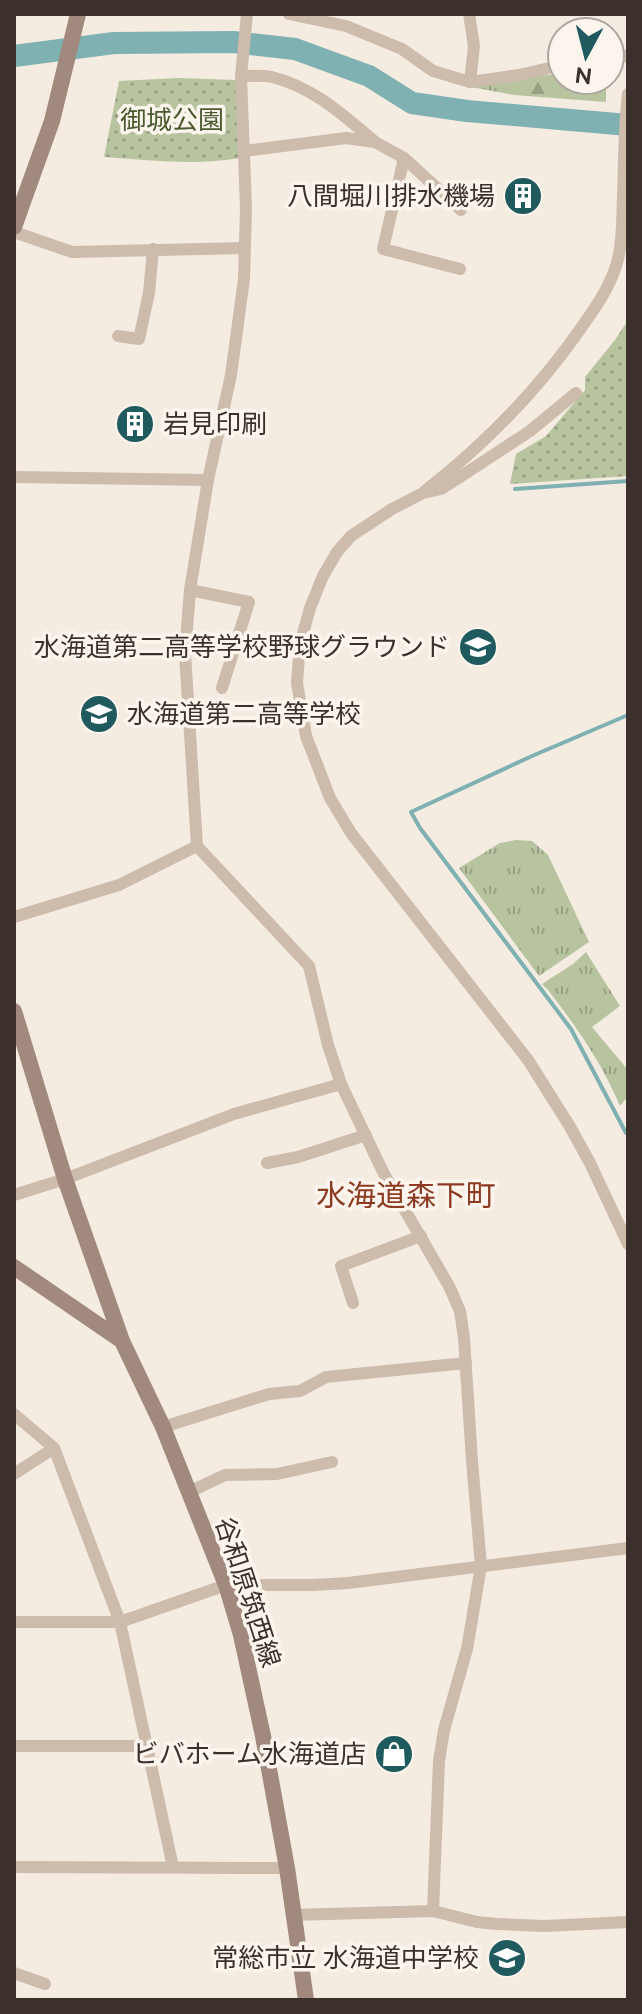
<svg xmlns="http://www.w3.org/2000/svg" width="642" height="2014" font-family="Raleway,'Noto Sans JP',sans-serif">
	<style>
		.grass { fill: url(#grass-tufts) }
		.forest { fill: url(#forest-firs) }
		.park { fill: url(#park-dots) }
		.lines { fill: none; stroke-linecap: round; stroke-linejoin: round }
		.stream { stroke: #7fb0b2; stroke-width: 4 }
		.river { stroke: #7fb0b2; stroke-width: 22 }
		.street { stroke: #cdbbac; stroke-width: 12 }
		.secondary { stroke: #a18a7d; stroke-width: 16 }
		.labels { text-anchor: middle; stroke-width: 7; stroke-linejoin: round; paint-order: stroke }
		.park-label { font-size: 26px; fill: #4a5a2e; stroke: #fbf5ee }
		.poi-label { font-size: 26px; fill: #3b302b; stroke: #fbf5ee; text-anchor: end }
		.street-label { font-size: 26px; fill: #3b302b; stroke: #fbf5ee }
		.quarter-label { font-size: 30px; fill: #8c3b22; stroke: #fbf5ee }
	</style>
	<defs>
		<pattern id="grass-tufts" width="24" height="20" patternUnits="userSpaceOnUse" patternTransform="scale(2)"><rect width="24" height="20" fill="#b8c4a0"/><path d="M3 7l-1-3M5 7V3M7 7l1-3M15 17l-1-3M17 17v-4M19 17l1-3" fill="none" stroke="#97a083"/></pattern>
		<pattern id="forest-firs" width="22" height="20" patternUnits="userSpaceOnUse" patternTransform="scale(2)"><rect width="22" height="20" fill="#b8c4a0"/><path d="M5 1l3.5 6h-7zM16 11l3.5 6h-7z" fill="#97a083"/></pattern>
		<pattern id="park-dots" width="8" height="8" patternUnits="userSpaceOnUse" patternTransform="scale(2)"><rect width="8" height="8" fill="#b8c4a0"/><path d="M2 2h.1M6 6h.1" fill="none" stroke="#97a083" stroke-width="1.8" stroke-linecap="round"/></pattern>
	</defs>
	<rect width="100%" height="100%" fill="#f4ebe1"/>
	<g class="grass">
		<polygon points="562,73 562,80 606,80 606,102 514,95 466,86"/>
		<polygon points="516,840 532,841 548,855 589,942 539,976 459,868 500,843"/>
		<path d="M 586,952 L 620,1006 L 592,1027 L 628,1070 L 628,1096 L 620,1106 C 602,1063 576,1026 548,990 L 542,984 L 573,964 Z"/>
	</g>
	<polygon class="forest" points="562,75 562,80 594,80 592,99 507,93 508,83"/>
	<g class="park">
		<path d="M 178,78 L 237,80 L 240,158 C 195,166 149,160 104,157 L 119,81 Z"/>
		<polygon points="628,320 628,476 510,484 516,454 546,436 585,390 585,377 615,340"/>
	</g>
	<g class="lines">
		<g class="stream">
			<polyline points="515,489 628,481"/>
			<polyline points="626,1133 571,1029 420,828 411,812 532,756 628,715"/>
		</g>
		<polyline class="river" points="14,56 114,43 233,42 295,49 369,76 412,103 467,111 628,125"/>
		<g class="street">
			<polyline points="247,14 241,76 246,208 244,279 231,375 208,480 190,590 185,653 197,846 309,966 328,1045 341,1084 384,1174 449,1286 460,1311 464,1338 472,1461 481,1566 467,1649 444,1730 439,1761 433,1911"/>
			<polyline points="289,14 346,26 402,49 433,71 470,82 519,75 562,65"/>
			<polyline points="469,14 474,46 470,82"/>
			<polyline points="610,56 621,55 628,57"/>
			<path d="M 241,76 C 251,76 263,75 272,77 C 313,87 343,115 374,141"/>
			<polyline points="244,151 346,138 375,142 404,158 461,210"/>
			<polyline points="404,158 383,249 460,269"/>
			<polyline points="14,232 72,252 245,248"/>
			<polyline points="118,336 139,339 149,293 153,249"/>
			<polyline points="576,393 530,431 460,477 441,489 423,493 392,509 351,536 337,552 323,576 310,608 300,644 297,683 306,736 330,798 351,833 528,1060 569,1125 590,1163 628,1244"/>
			<polyline points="14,477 208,480"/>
			<path d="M 425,491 C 485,444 538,390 581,328 C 596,307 612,284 618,259 C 623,239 622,218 623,198 C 624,163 624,129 628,94"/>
			<polyline points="190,590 249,602 222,688"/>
			<polyline points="14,917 119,885 197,846"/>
			<polyline points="267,1163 298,1157 366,1135"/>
			<polyline points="14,1195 65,1179 234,1114 341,1084"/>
			<polyline points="353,1303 341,1266 421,1236"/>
			<polyline points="14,1414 54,1448 120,1622 173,1867"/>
			<polyline points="163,1427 269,1394 300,1391 326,1377 466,1363"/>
			<polyline points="14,1474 54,1448"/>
			<polyline points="189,1492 225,1475 277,1474 332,1462"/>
			<polyline points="14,1622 120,1622 226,1585 312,1585 348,1583 628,1548"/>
			<polyline points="14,1746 148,1746"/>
			<polyline points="14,1867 287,1868"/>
			<polyline points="293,1915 433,1911 477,1922 497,1924 544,1926 628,1922"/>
			<polyline points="14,1973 45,1984"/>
		</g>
		<g class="secondary">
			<polyline points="14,227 52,121 78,14"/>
			<polyline points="14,1011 65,1179 122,1341"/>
			<polyline points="14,1267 122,1341 163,1427 226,1585 241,1635 263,1736 287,1868 306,2000"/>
		</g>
	</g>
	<defs>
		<symbol id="building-disc" viewBox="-11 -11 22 22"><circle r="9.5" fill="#1f5a5e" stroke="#fbf5ee"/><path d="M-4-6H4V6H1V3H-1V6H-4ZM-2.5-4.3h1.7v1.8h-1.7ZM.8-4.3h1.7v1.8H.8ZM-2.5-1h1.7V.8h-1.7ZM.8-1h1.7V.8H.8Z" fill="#fff"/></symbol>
		<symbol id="school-disc" viewBox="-11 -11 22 22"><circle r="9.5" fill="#1f5a5e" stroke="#fbf5ee"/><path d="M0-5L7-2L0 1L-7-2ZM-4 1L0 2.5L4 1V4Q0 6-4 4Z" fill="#fff"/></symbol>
		<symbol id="shop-disc" viewBox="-11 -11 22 22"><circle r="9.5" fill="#1f5a5e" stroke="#fbf5ee"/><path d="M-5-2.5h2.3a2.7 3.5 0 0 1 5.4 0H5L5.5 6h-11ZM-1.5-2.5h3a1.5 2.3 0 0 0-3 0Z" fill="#fff"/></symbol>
	</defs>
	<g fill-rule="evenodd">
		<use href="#building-disc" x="501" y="174" width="44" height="44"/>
		<use href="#building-disc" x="113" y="402" width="44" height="44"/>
		<use href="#school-disc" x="456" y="625" width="44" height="44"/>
		<use href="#school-disc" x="77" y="692" width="44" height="44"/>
		<use href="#shop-disc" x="372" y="1732" width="44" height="44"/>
		<use href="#school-disc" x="485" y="1936" width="44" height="44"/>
	</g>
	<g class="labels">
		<g class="park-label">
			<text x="172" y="129">御城公園</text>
		</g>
		<g class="poi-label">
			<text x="495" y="205">八間堀川排水機場</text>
			<text x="163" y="433" text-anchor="start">岩見印刷</text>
			<text x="450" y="656">水海道第二高等学校野球グラウンド</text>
			<text x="127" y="723" text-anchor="start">水海道第二高等学校</text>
			<text x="366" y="1763">ビバホーム水海道店</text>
			<text x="479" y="1967">常総市立 水海道中学校</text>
		</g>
		<g class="street-label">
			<text transform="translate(248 1592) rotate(72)" y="9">谷和原筑西線</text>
		</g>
		<g class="quarter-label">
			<text x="406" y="1206">水海道森下町</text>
		</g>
	</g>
	<rect width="642" height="2014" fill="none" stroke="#3b302b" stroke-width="32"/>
	<g transform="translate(586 56) rotate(187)"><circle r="38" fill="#fbf5ee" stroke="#aea6a0" stroke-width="2"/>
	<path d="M0-6L14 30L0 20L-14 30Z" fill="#1f5a5e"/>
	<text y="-12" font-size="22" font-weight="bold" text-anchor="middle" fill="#3b302b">N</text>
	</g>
</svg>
